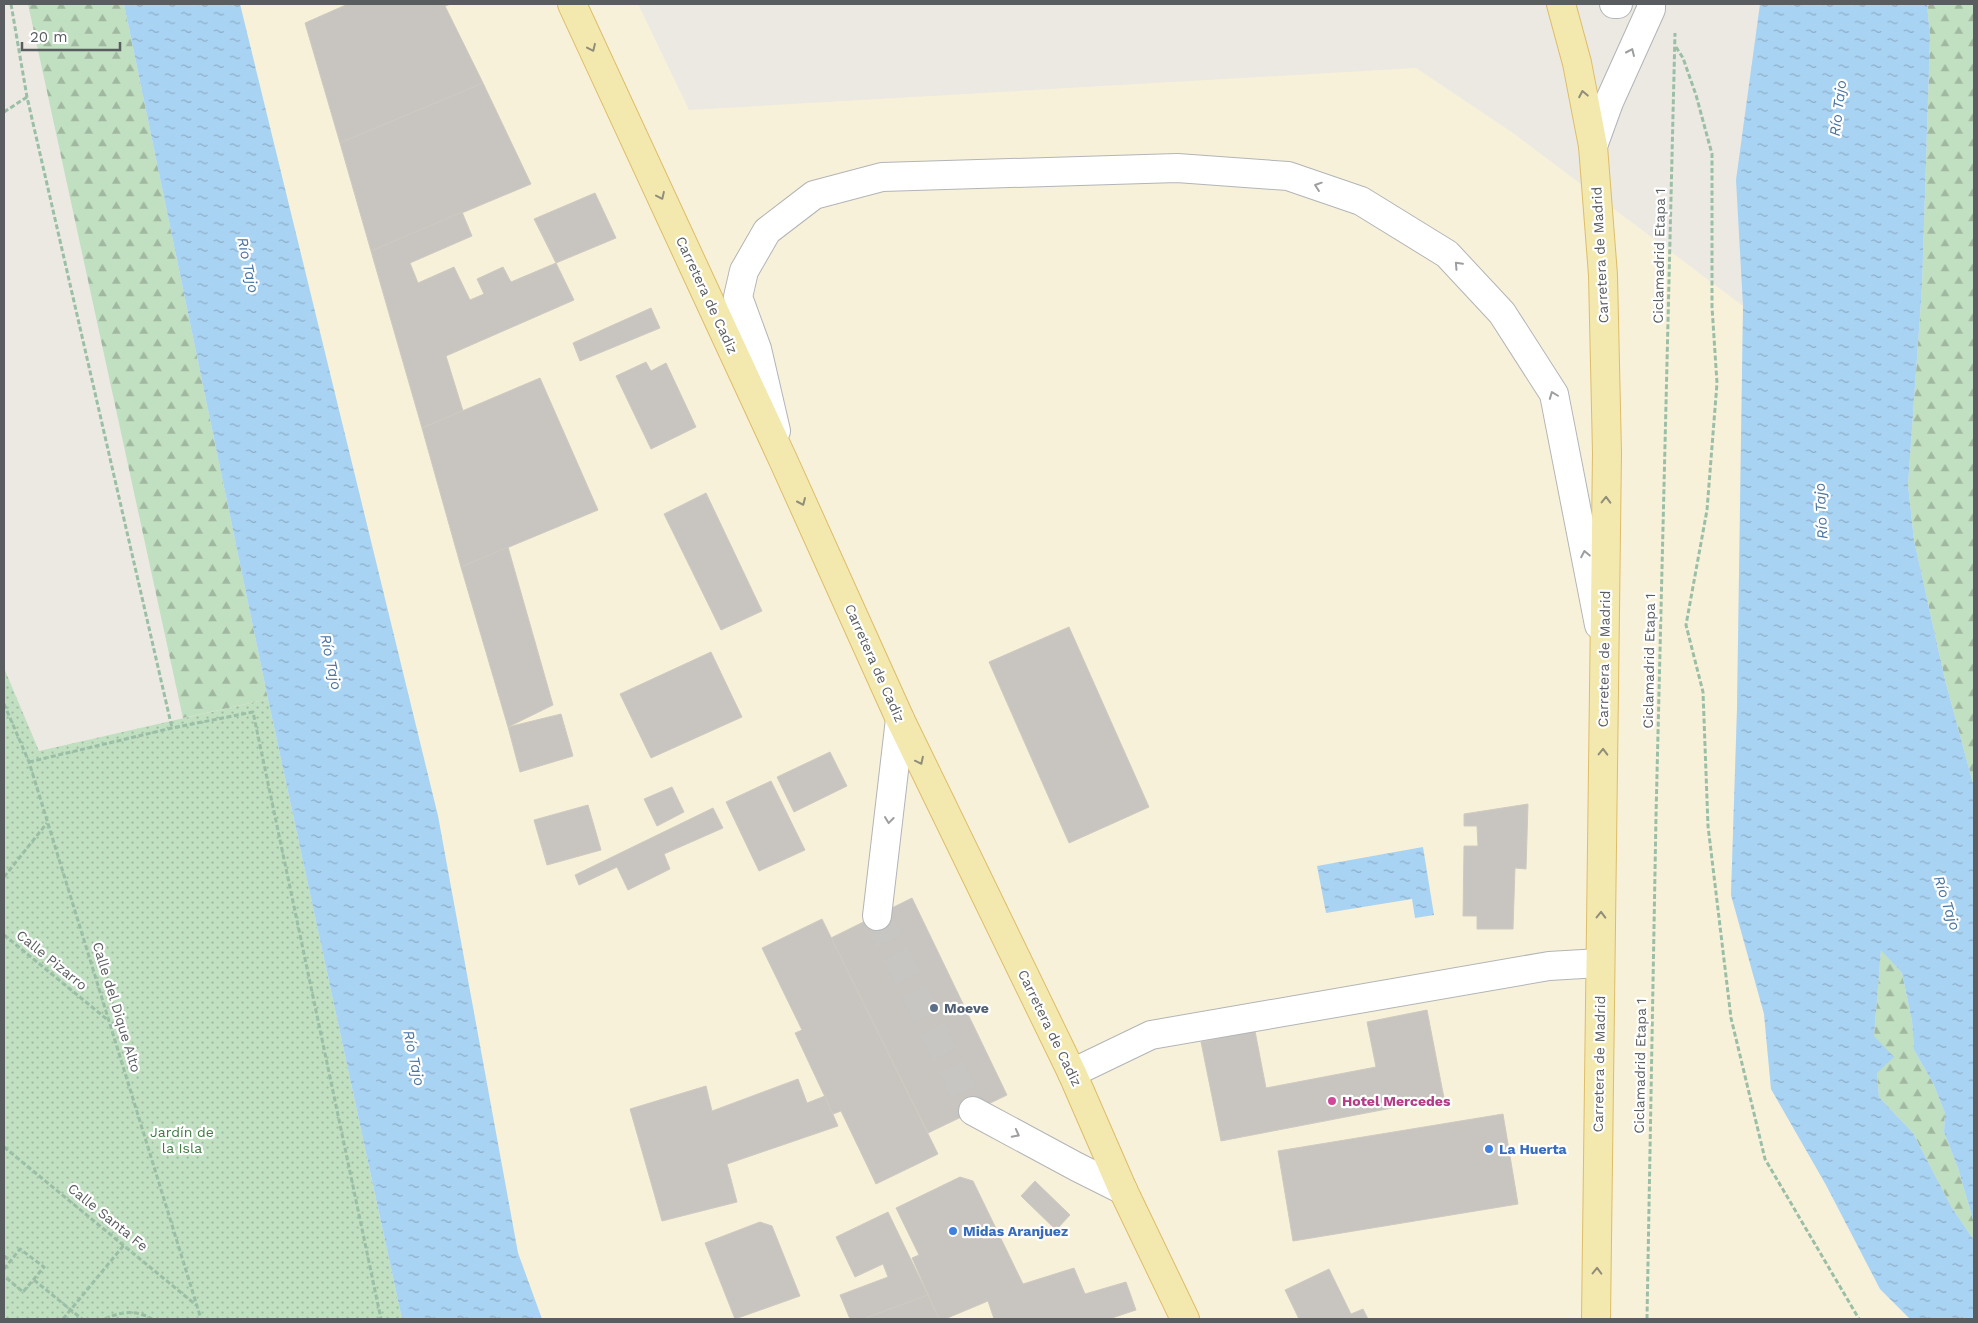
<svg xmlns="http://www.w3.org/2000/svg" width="1978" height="1323" font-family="'Work Sans',sans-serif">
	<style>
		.commercial { fill: #f8f1d9 }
		.grass { fill: url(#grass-dots) }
		.forest { fill: url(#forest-firs) }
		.water { fill: url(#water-ripples) }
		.building { fill: #c8c5c0; stroke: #cecac1 }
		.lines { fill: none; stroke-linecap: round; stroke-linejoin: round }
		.minor-tunnel { stroke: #c7c6c2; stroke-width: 28; stroke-dasharray: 28 14; stroke-linecap: butt }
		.minor-casing { stroke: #b2b4b7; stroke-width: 30 }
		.major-casing { stroke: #ddbd68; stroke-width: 30 }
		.path { stroke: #9bbfa6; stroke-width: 3; stroke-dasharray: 5 2.5; stroke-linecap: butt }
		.minor { stroke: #fff; stroke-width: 28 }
		.major { stroke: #f3e8ae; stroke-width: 28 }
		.oneway { stroke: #908e7b }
		.oneway2 { stroke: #9c9ea0 }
		.service-dot { fill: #5c6f8a; stroke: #fff; stroke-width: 2 }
		.hotel-dot { fill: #d1479c; stroke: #fff; stroke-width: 2 }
		.shop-dot { fill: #3f7fe0; stroke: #fff; stroke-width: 2 }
		.labels { text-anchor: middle; stroke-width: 4.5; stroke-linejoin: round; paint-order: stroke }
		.street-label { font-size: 14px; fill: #5a5d60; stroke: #fff }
		.service-label { font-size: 14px; font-weight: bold; fill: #4e5e75; stroke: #fff; text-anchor: start }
		.hotel-label { font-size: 14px; font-weight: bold; fill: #b23c85; stroke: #fff; text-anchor: start }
		.park-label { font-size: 14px; fill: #3e7b41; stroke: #fff }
		.shop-label { font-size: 14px; font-weight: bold; fill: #366cbe; stroke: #fff; text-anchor: start }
		.water-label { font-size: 15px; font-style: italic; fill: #4b75a2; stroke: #fff }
	</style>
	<defs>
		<pattern id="grass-dots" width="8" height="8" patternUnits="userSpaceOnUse" patternTransform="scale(1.25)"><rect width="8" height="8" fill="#c1dfc1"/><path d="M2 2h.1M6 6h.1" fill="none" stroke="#a0b8a0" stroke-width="1.8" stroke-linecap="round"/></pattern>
		<pattern id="forest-firs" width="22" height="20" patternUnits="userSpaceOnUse" patternTransform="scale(1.25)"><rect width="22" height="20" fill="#c1dfc1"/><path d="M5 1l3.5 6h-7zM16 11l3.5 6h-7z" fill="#a0b8a0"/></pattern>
		<pattern id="water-ripples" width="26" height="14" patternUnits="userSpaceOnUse" patternTransform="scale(1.25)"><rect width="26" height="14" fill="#a9d3f3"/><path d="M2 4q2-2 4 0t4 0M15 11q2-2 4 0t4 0" fill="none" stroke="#8daec8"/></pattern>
	</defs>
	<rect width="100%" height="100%" fill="#ebe9e2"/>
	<polygon class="commercial" points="240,4 638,4 689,110 1416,68 1513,133 1743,306 1737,709 1731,895 1764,1014 1771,1089 1826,1185 1880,1289 1910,1319 542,1319 518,1253 438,816"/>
	<polygon class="grass" points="4,668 39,751 268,699 402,1319 4,1319"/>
	<g class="forest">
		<polygon points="28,4 124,4 268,699 183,718"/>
		<polygon points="1927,4 1974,4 1974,787 1945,680 1914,540 1908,485 1922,287 1930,37"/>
		<polygon points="1881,949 1902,973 1912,1021 1914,1050 1933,1083 1945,1113 1944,1132 1958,1168 1974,1223 1974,1240 1952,1208 1913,1133 1879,1097 1874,1036"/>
	</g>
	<g class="water">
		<polygon points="124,4 240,4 438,816 518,1253 542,1319 402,1319 268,699"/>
		<polygon points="1760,4 1927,4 1930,37 1922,287 1908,485 1914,540 1945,680 1974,787 1974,1223 1958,1168 1944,1132 1945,1113 1933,1083 1914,1050 1912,1021 1902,973 1881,950 1874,1036 1894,1057 1877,1073 1879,1097 1913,1133 1952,1208 1974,1240 1974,1319 1910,1319 1880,1289 1826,1185 1771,1089 1764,1014 1731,895 1737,709 1743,306 1736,180"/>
		<polygon points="1423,847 1434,915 1415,918 1412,899 1326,913 1317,866"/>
	</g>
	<g class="building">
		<polygon points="348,4 451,4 445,6 483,83 340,143 305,23"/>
		<polygon points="483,83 531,184 371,251 340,143"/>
		<polygon points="595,193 616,238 556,263 534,219"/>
		<polygon points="462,212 472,236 410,263 418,283 454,267 470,300 484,294 477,279 503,267 511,282 556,263 574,300 446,356 463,411 422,428 371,251"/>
		<polygon points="651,308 660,328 580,361 573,343"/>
		<polygon points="646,362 651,371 666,363 696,427 651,449 616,376"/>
		<polygon points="540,378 598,510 461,567 422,428"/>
		<polygon points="706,493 762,611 721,630 664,514"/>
		<polygon points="508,547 553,705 508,727 461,567"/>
		<polygon points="1069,627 1149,807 1069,843 989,662"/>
		<polygon points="711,652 742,717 651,758 620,694"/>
		<polygon points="561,714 573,756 520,772 508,727"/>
		<polygon points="830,752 847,786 794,812 777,777"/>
		<polygon points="771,781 805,850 759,871 726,802"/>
		<polygon points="672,787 684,812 657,826 644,799"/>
		<polygon points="1528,804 1526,869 1515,868 1513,929 1477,929 1477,916 1463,916 1464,846 1478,846 1477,826 1464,826 1464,814"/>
		<polygon points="588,805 601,850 547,865 534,820"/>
		<polygon points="713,808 723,828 664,854 670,869 628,890 617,867 579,885 575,875"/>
		<polygon points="912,898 1007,1095 928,1133 831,938"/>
		<polygon points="822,919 938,1154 876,1184 841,1111 833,1114 795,1033 802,1030 762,948"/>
		<polygon points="1427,1010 1444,1098 1221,1141 1201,1042 1255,1031 1266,1088 1376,1067 1367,1022"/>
		<polygon points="798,1079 807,1103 825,1096 838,1126 727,1164 737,1202 662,1221 630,1109 706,1086 712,1111"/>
		<polygon points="1503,1114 1518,1204 1293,1241 1278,1151"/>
		<polygon points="960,1177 973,1181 1023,1284 1074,1268 1085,1294 1126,1282 1136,1310 1109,1319 994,1319 988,1301 945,1319 939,1319 912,1258 919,1255 896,1208"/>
		<polygon points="1035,1181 1070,1215 1056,1230 1021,1196"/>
		<polygon points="888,1212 928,1295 863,1319 850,1319 840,1295 888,1277 883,1264 855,1277 836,1237"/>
		<polygon points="760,1222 772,1226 800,1296 735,1319 705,1243"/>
		<polygon points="1329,1269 1351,1314 1363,1309 1368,1319 1299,1319 1285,1290"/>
		<polygon points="928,1295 939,1319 863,1319"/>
	</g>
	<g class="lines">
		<polyline class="minor-tunnel" points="877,916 973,1111"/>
		<defs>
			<g id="minor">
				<polyline points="1614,4 1618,4"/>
				<polyline points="1593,146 1609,102 1651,9 1651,4"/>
				<polyline points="776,431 757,349 738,297 744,271 767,231 814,195 882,177 1177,168 1288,176 1361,201 1447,254 1502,313 1554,394 1599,625"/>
				<polyline points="877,916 900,719"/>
				<polyline points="1072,1073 1151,1035 1549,966 1600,963"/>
				<polyline points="973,1111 1077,1167 1123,1190"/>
			</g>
			<g id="major">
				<polyline points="572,4 784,462 900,719 1072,1073 1123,1190 1185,1319"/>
				<polyline points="1561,4 1577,63 1593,146 1603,275 1607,453 1596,1319"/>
			</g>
		</defs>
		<use href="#minor" class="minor-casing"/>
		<use href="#major" class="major-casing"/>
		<g class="path">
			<polyline points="11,4 27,97 172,728"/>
			<polyline points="1676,47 1683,58 1696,95 1712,154 1712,307 1717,383 1707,510 1686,625 1703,692 1708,826 1731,1018 1765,1159 1859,1319"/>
			<polyline points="4,112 27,97"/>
			<polyline points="4,704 29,762 201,1319"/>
			<polyline points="29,762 172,728 253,712 381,1319"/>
			<polyline points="4,877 47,823"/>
			<polyline points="4,935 109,1021"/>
			<polyline points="4,1147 196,1305"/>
			<polyline points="4,1256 11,1261"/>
			<polyline points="4,1269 20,1249 44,1267 23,1292 4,1276"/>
			<polyline points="34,1280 82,1319"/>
			<polyline points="63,1319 124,1245"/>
			<path d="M 105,1319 C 121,1311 137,1310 152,1319"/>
			<polyline points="1647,1319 1656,816 1675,33"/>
		</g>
		<use href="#minor" class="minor"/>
		<use href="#major" class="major"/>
	</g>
	<defs><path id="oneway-chevron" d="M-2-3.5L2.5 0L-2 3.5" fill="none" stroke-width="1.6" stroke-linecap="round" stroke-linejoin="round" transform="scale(1.25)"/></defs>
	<g class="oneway">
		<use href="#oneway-chevron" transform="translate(592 48) rotate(65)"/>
		<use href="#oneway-chevron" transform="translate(1583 94) rotate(-101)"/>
		<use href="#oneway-chevron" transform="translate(661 196) rotate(65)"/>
		<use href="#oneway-chevron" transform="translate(1606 500) rotate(-89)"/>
		<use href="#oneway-chevron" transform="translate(802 502) rotate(66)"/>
		<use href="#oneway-chevron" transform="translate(1603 752) rotate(-89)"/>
		<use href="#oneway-chevron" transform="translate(920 761) rotate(64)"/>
		<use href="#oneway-chevron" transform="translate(1601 915) rotate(-89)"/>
		<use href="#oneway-chevron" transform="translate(1597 1271) rotate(-89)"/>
	</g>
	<g class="oneway2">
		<use href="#oneway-chevron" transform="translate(1631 52) rotate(-66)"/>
		<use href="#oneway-chevron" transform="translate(1318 186) rotate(-161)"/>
		<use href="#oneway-chevron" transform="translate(1458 265) rotate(-133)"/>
		<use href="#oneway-chevron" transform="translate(1553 395) rotate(-111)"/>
		<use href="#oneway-chevron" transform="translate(1585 554) rotate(-101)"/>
		<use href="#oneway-chevron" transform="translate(889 820) rotate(97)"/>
		<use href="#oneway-chevron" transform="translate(1016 1134) rotate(28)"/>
	</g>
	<circle class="service-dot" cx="934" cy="1008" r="5"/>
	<circle class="hotel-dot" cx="1332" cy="1101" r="5"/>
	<g class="shop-dot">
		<circle cx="1489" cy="1149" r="5"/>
		<circle cx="953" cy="1231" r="5"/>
	</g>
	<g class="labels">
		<g class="street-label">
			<text transform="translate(1600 255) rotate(-93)" y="5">Carretera de Madrid</text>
			<text transform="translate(1659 256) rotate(-89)" y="5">Ciclamadrid Etapa 1</text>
			<text transform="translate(707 295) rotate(65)" y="5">Carretera de Cadiz</text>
			<text transform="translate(1604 659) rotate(-89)" y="5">Carretera de Madrid</text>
			<text transform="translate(1649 661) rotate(-89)" y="5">Ciclamadrid Etapa 1</text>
			<text transform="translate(875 663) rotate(66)" y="5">Carretera de Cadiz</text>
			<text transform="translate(52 960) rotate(39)" y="5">Calle Pizarro</text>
			<text transform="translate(117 1007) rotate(73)" y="5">Calle del Dique Alto</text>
			<text transform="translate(1050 1028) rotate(64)" y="5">Carretera de Cadiz</text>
			<text transform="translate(1599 1064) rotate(-89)" y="5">Carretera de Madrid</text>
			<text transform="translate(1640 1066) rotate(-89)" y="5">Ciclamadrid Etapa 1</text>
			<text transform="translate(108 1217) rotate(39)" y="5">Calle Santa Fe</text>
		</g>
		<g class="service-label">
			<text x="944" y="1013">Moeve</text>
		</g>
		<g class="hotel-label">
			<text x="1342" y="1106">Hotel Mercedes</text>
		</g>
		<g class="park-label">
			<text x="182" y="1137">Jardín de<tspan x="182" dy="16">la Isla</tspan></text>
		</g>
		<g class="shop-label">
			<text x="1499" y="1154">La Huerta</text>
			<text x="963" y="1236">Midas Aranjuez</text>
		</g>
		<g class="water-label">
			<text transform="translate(1838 108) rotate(-83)" y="5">Río Tajo</text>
			<text transform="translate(248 265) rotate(78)" y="5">Río Tajo</text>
			<text transform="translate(1821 511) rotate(-93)" y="5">Río Tajo</text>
			<text transform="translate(331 662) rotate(78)" y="5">Río Tajo</text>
			<text transform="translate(1947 903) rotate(72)" y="5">Río Tajo</text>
			<text transform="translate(414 1058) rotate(78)" y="5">Río Tajo</text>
		</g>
	</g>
	<rect width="1978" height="1323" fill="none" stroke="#5a5d60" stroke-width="10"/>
	<path d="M22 42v8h98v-8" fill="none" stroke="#5a5d60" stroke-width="2.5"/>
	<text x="30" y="42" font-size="15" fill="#5a5d60" stroke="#ffffff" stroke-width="4" paint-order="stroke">20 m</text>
</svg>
